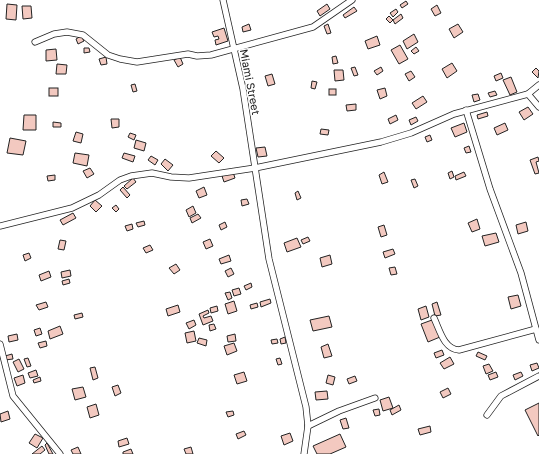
<svg xmlns="http://www.w3.org/2000/svg" width="539" height="454" font-family="'Golos Text',sans-serif">
	<style>
		.building { fill: #f3c9c0; stroke: #222 }
		.lines { fill: none; stroke-linecap: round; stroke-linejoin: round }
		.minor-casing { stroke: #222; stroke-width: 7 }
		.minor { stroke: #fff; stroke-width: 5.5 }
		.labels { text-anchor: middle; stroke-width: 3; stroke-linejoin: round; paint-order: stroke }
		.street-label { font-size: 11px; fill: #222; stroke: #fff }
	</style>
	<rect width="100%" height="100%" fill="#fff"/>
	<g class="building">
		<polygon points="406,1 408,4 402,8 400,5"/>
		<polygon points="7,4 17,5 16,20 6,19"/>
		<polygon points="327,4 330,9 320,16 317,11"/>
		<polygon points="437,5 441,13 435,16 431,9"/>
		<polygon points="22,6 31,6 32,18 23,19"/>
		<polygon points="354,7 357,11 345,18 343,15"/>
		<polygon points="396,9 398,12 393,17 390,13"/>
		<polygon points="401,14 403,18 395,24 393,20"/>
		<polygon points="389,16 393,20 390,23 386,19"/>
		<polygon points="249,24 251,30 243,32 242,27"/>
		<polygon points="328,24 331,33 327,34 324,26"/>
		<polygon points="458,24 463,32 454,38 449,29"/>
		<polygon points="224,28 228,41 216,45 215,40 219,39 218,36 214,37 212,32"/>
		<polygon points="414,34 418,42 407,49 403,41"/>
		<polygon points="81,36 84,41 78,44 76,39"/>
		<polygon points="377,36 380,45 368,49 365,41"/>
		<polygon points="400,45 408,59 399,64 391,50"/>
		<polygon points="416,47 419,51 414,54 411,51"/>
		<polygon points="84,48 89,48 90,52 84,53"/>
		<polygon points="56,49 57,60 46,61 46,50"/>
		<polygon points="336,56 338,63 333,64 332,57"/>
		<polygon points="106,57 107,64 101,65 99,59"/>
		<polygon points="180,57 183,64 178,67 174,60"/>
		<polygon points="452,63 457,71 447,78 442,69"/>
		<polygon points="57,64 67,65 66,74 56,74"/>
		<polygon points="355,67 358,75 354,76 351,68"/>
		<polygon points="381,67 383,71 377,75 374,71"/>
		<polygon points="536,68 539,71 538,78 532,72"/>
		<polygon points="334,70 343,70 344,80 335,81"/>
		<polygon points="411,71 415,77 409,81 405,74"/>
		<polygon points="501,73 503,78 496,81 494,76"/>
		<polygon points="272,74 275,84 268,86 265,76"/>
		<polygon points="511,77 517,92 510,95 503,80"/>
		<polygon points="312,81 317,82 315,89 311,88"/>
		<polygon points="135,84 137,91 133,92 131,85"/>
		<rect x="49" y="88" width="9" height="8"/>
		<polygon points="385,88 387,96 380,99 377,90"/>
		<rect x="329" y="89" width="7" height="6"/>
		<polygon points="495,91 497,95 490,97 488,93"/>
		<polygon points="478,94 480,100 474,102 472,95"/>
		<polygon points="423,96 427,102 416,109 412,103"/>
		<polygon points="356,104 356,110 347,111 346,105"/>
		<polygon points="528,107 533,114 524,120 519,112"/>
		<polygon points="487,112 488,116 478,119 477,115"/>
		<polygon points="24,115 36,115 36,130 23,130"/>
		<polygon points="396,115 398,120 390,124 388,119"/>
		<polygon points="416,117 418,121 411,125 409,120"/>
		<polygon points="111,119 119,119 119,127 112,128"/>
		<polygon points="53,122 61,123 61,127 53,127"/>
		<polygon points="464,123 467,132 455,137 451,128"/>
		<polygon points="505,123 508,130 497,135 494,128"/>
		<polygon points="321,129 329,130 328,135 320,134"/>
		<polygon points="76,132 83,134 81,143 73,141"/>
		<polygon points="130,133 136,135 134,140 128,137"/>
		<polygon points="430,135 432,140 427,142 425,137"/>
		<polygon points="10,138 26,141 23,155 7,153"/>
		<polygon points="136,140 146,143 144,151 134,148"/>
		<polygon points="469,146 471,152 466,153 464,148"/>
		<polygon points="265,147 267,156 258,157 256,148"/>
		<polygon points="216,151 224,158 219,163 211,156"/>
		<polygon points="75,153 89,155 87,166 73,163"/>
		<polygon points="124,153 135,156 133,162 122,158"/>
		<polygon points="151,156 158,160 155,165 148,160"/>
		<polygon points="538,157 539,161 536,162 539,173 535,174 530,160"/>
		<polygon points="165,159 173,165 168,171 161,164"/>
		<polygon points="90,168 94,174 87,178 83,171"/>
		<polygon points="452,171 454,177 450,179 448,173"/>
		<polygon points="233,172 235,178 224,182 222,176"/>
		<polygon points="384,172 388,182 382,184 379,175"/>
		<polygon points="464,172 466,176 456,180 455,176"/>
		<polygon points="55,175 55,180 48,181 47,176"/>
		<polygon points="133,178 136,182 127,189 124,186"/>
		<polygon points="415,179 418,186 414,188 411,180"/>
		<polygon points="123,187 130,195 127,198 120,190"/>
		<polygon points="204,187 207,195 199,198 196,191"/>
		<polygon points="298,191 301,198 297,200 295,193"/>
		<polygon points="247,199 249,204 242,206 241,200"/>
		<polygon points="95,200 102,206 96,212 90,206"/>
		<polygon points="116,205 119,209 116,212 112,208"/>
		<polygon points="193,206 196,213 189,217 186,210"/>
		<polygon points="73,213 76,218 63,225 60,220"/>
		<polygon points="198,214 201,218 192,223 190,218"/>
		<polygon points="477,219 480,229 472,232 468,223"/>
		<polygon points="144,221 145,225 138,227 136,223"/>
		<polygon points="225,222 227,227 221,230 219,225"/>
		<polygon points="526,222 528,231 518,234 516,225"/>
		<polygon points="132,224 133,229 127,231 125,226"/>
		<polygon points="384,225 387,235 381,237 378,227"/>
		<polygon points="496,233 499,242 485,246 482,236"/>
		<polygon points="308,237 310,241 303,244 301,240"/>
		<polygon points="297,238 301,247 287,252 284,243"/>
		<polygon points="210,239 213,246 206,249 203,242"/>
		<polygon points="60,240 66,241 64,250 58,249"/>
		<polygon points="150,245 153,250 146,253 143,248"/>
		<polygon points="393,249 395,254 385,258 383,252"/>
		<polygon points="29,253 31,258 25,261 23,255"/>
		<polygon points="229,255 231,261 221,264 219,259"/>
		<polygon points="330,255 332,264 322,267 320,258"/>
		<polygon points="176,264 180,270 174,274 169,268"/>
		<polygon points="395,267 397,274 391,275 389,268"/>
		<polygon points="231,268 234,274 228,277 225,271"/>
		<polygon points="70,270 71,276 62,278 61,272"/>
		<polygon points="49,271 51,277 41,281 39,275"/>
		<polygon points="69,279 70,283 63,285 62,281"/>
		<polygon points="251,283 252,287 246,290 244,286"/>
		<polygon points="239,288 241,294 234,296 232,290"/>
		<polygon points="230,292 232,298 228,300 225,293"/>
		<polygon points="518,295 521,306 511,309 508,297"/>
		<polygon points="270,299 271,303 261,307 260,302"/>
		<polygon points="234,301 237,311 228,314 225,304"/>
		<polygon points="46,302 48,307 39,310 36,305"/>
		<polygon points="437,302 441,315 435,316 432,304"/>
		<polygon points="257,303 258,307 251,309 250,305"/>
		<polygon points="178,305 180,312 168,316 166,309"/>
		<polygon points="217,306 218,311 211,313 210,308"/>
		<polygon points="426,306 429,317 421,320 418,309"/>
		<polygon points="208,310 209,313 203,316 204,318 211,316 213,321 203,325 199,314"/>
		<polygon points="82,313 83,317 75,319 74,315"/>
		<polygon points="329,316 332,327 313,331 310,320"/>
		<polygon points="194,320 196,325 189,329 186,323"/>
		<polygon points="432,320 440,337 428,342 421,324"/>
		<polygon points="214,324 216,329 210,331 209,325"/>
		<polygon points="60,326 63,334 50,339 48,331"/>
		<polygon points="40,328 42,334 36,336 34,330"/>
		<polygon points="194,331 196,341 187,343 185,333"/>
		<polygon points="17,334 18,340 9,342 8,336"/>
		<polygon points="235,334 236,341 228,342 227,336"/>
		<polygon points="285,337 286,343 281,344 280,339"/>
		<polygon points="199,338 207,340 206,346 197,343"/>
		<polygon points="277,339 278,343 272,344 271,340"/>
		<polygon points="46,341 47,346 40,348 38,343"/>
		<polygon points="234,343 237,351 227,355 224,346"/>
		<polygon points="328,344 332,356 324,358 321,347"/>
		<polygon points="442,350 444,355 436,358 434,353"/>
		<polygon points="478,352 487,356 485,360 476,356"/>
		<polygon points="12,354 13,359 5,360 5,356"/>
		<polygon points="450,357 454,364 444,369 440,363"/>
		<polygon points="28,358 31,366 27,367 24,359"/>
		<polygon points="280,358 282,364 278,365 276,359"/>
		<polygon points="19,359 24,369 18,372 13,362"/>
		<polygon points="537,363 539,368 532,371 530,365"/>
		<polygon points="489,364 493,371 486,374 483,366"/>
		<polygon points="95,367 98,378 93,380 90,368"/>
		<polygon points="36,370 38,376 30,378 28,373"/>
		<polygon points="244,372 247,381 237,384 234,375"/>
		<polygon points="496,372 498,377 490,380 488,375"/>
		<polygon points="521,372 523,376 515,380 513,375"/>
		<polygon points="23,375 25,383 17,386 14,378"/>
		<polygon points="328,375 335,377 333,385 326,383"/>
		<polygon points="355,376 357,381 349,384 347,379"/>
		<polygon points="40,377 41,381 34,383 33,380"/>
		<polygon points="118,385 121,393 115,396 112,387"/>
		<polygon points="83,387 86,397 75,400 72,389"/>
		<polygon points="448,388 451,394 443,398 440,392"/>
		<polygon points="327,391 328,399 316,400 315,392"/>
		<polygon points="389,397 393,408 383,411 380,400"/>
		<polygon points="539,403 539,435 538,436 525,410"/>
		<polygon points="96,404 99,415 90,418 87,407"/>
		<polygon points="399,405 401,410 392,415 390,410"/>
		<polygon points="379,409 380,415 375,416 373,410"/>
		<polygon points="8,411 10,419 1,422 0,414"/>
		<polygon points="233,411 234,415 228,417 226,412"/>
		<polygon points="346,418 349,428 343,429 340,420"/>
		<polygon points="430,426 431,432 420,435 418,429"/>
		<polygon points="244,431 246,435 238,439 236,434"/>
		<polygon points="290,433 293,441 284,445 281,436"/>
		<polygon points="35,434 43,438 37,448 29,443"/>
		<polygon points="340,434 346,447 330,454 317,454 313,446"/>
		<polygon points="127,438 129,444 119,447 118,441"/>
		<polygon points="47,443 53,454 49,454 45,445"/>
		<polygon points="42,446 45,450 40,454 32,454"/>
		<polygon points="78,447 81,454 73,454 71,450"/>
		<polygon points="191,447 193,454 186,454 184,449"/>
		<polygon points="131,449 133,454 123,454 123,452"/>
	</g>
	<g class="lines">
		<defs>
			<g id="minor">
				<polyline points="223,0 243,89 269,259 306,407 308,426 304,454"/>
				<polyline points="35,42 54,34 67,32 83,35 108,55 120,59 137,62 188,54 197,56 211,55 313,27 352,0"/>
				<polyline points="528,94 539,107"/>
				<polyline points="466,110 490,189 521,273 539,340"/>
				<polyline points="0,226 72,208 99,195 120,180 131,176 152,173 171,177 189,178 255,168 381,142 411,133 454,114 528,94 539,85"/>
				<path d="M 434,318 C 440,331 444,349 459,350 L 536,329"/>
				<polyline points="0,344 13,396 60,454"/>
				<polyline points="487,415 501,396 539,376"/>
				<polyline points="308,426 339,411 375,398"/>
			</g>
		</defs>
		<use href="#minor" class="minor-casing"/>
		<use href="#minor" class="minor"/>
	</g>
	<g class="labels">
		<g class="street-label">
			<text transform="translate(250 82) rotate(79)" y="4">Miami Street</text>
		</g>
	</g>
</svg>
